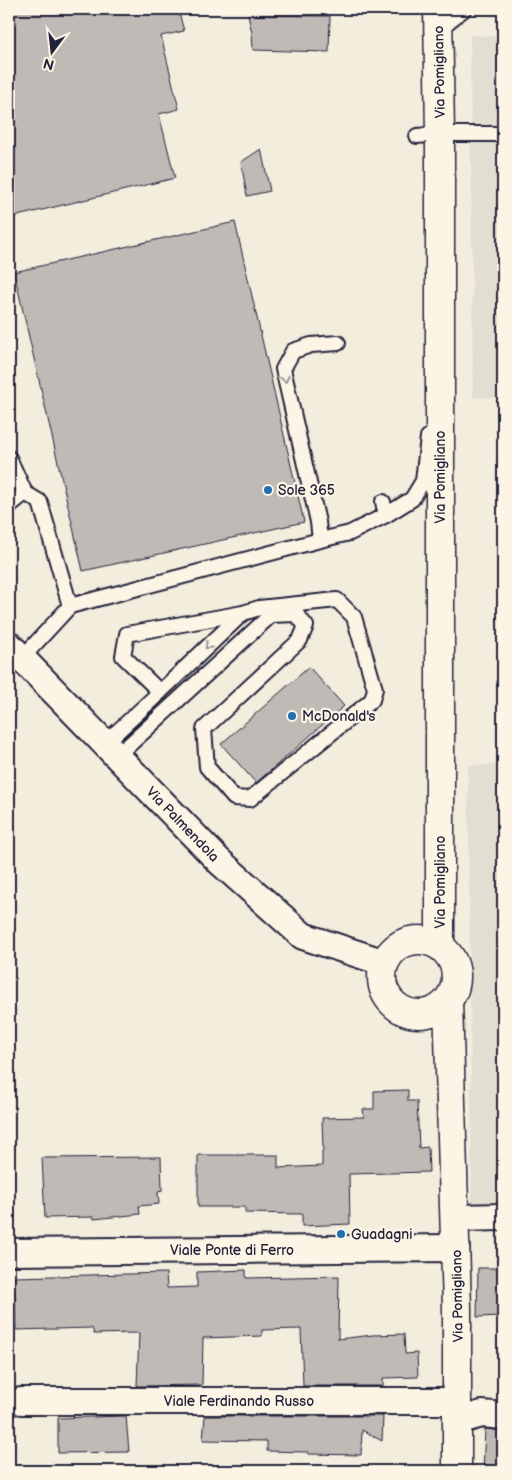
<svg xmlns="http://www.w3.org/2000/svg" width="512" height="1480" font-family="'Balsamiq Sans',sans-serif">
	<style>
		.built { fill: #e3ded2 }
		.building { fill: #bfbab6; stroke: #22223b }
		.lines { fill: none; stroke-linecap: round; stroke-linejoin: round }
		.lane-casing { stroke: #22223b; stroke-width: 18 }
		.street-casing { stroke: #22223b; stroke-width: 30 }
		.secondary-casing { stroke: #22223b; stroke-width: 31 }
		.lane { stroke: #fcf5e5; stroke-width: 14 }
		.street { stroke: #fcf5e5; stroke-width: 26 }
		.secondary { stroke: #fcf5e5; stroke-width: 28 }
		.oneway { stroke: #9a9698 }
		.poi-dot { fill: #1f6fb2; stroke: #fcf5e5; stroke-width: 2 }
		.labels { text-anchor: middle; stroke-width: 4.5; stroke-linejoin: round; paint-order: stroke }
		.street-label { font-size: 14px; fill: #22223b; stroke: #fcf5e5 }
		.poi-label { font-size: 14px; fill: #22223b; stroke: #fcf5e5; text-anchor: start }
	</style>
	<rect width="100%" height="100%" fill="#f3edde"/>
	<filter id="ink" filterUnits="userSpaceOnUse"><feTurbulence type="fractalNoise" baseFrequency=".02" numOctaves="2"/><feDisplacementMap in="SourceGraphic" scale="10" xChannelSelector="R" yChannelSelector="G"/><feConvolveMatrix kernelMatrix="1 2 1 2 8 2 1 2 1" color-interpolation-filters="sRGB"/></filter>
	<g filter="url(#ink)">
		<g class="built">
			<polygon points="470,35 503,37 503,398 473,397"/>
			<polygon points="468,765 503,765 503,1205 472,1205"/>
		</g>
		<g class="building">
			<polygon points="9,9 178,9 184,31 161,36 179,109 159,114 175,178 9,218"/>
			<polygon points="248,15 330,16 329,52 253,50 252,33"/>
			<polygon points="261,149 270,191 247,196 241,162"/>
			<polygon points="235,222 304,522 83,571 14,272"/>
			<polygon points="309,667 344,706 256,783 221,744"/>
			<polygon points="408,1090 408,1101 417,1101 419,1148 428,1147 429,1172 349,1174 350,1224 302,1226 302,1214 245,1213 245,1207 198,1207 198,1155 278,1155 278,1168 322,1166 322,1151 323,1150 322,1118 364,1117 363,1109 374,1109 374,1091"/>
			<polygon points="161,1157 162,1191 158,1192 159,1204 139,1206 140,1214 94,1219 94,1217 45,1218 42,1158"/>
			<polygon points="478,1268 503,1268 503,1316 477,1317"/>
			<polygon points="246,1270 246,1278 339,1276 338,1339 373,1335 404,1334 405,1354 417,1353 418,1377 383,1378 383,1386 303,1386 301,1329 262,1330 262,1336 203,1338 202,1385 137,1386 139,1333 94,1334 92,1328 16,1330 14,1277 166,1273 167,1288 197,1287 197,1272"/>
			<polygon points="126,1416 129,1452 58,1453 58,1418"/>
			<polygon points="205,1416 383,1416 382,1441 362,1430 361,1455 308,1454 308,1452 267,1451 267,1441 203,1440"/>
			<polygon points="485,1429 503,1431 503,1471 483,1471"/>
		</g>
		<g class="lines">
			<defs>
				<g id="lane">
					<polyline points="439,29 464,9"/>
					<polyline points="417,136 440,134 503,134"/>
					<polyline points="9,458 25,493"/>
					<polyline points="383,502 386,515 412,499 423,481 428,437"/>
					<polyline points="9,506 25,493 40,502 70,606"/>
					<polyline points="320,540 318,522 283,369 293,351 311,345 338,343"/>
					<polyline points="22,658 70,606 320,540 350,533 386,515"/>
					<polyline points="160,692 243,613"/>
					<polyline points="104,744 160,692 123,656 127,634 243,613 259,608 337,600 354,617 375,689 372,700 250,799 234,798 207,767 204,729 300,640 306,626 296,614 271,615 117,756"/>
				</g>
				<g id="street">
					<polyline points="9,645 219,861 303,936 385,963"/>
					<polyline points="456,1218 503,1217"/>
					<polyline points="9,1252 456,1248"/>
					<polyline points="21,1401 457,1401"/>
					<polyline points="457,1421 482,1414 503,1416"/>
				</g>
				<g id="secondary">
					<polyline points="438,9 440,134 440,946"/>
					<circle cx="419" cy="977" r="37"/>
					<polyline points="448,1001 457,1308 457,1471"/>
				</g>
			</defs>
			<use href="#lane" class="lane-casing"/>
			<use href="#street" class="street-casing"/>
			<use href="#secondary" class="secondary-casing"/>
			<use href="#lane" class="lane"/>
			<use href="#street" class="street"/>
			<use href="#secondary" class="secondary"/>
		</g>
		<defs><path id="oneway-chevron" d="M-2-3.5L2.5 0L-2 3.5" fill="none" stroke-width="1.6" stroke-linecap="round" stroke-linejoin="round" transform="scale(1.25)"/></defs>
		<g class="oneway">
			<use href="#oneway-chevron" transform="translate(285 379) rotate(77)"/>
			<use href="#oneway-chevron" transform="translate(208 646) rotate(136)"/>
		</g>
	</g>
	<g class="poi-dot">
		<circle cx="268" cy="490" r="5"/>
		<circle cx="292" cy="716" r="5"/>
		<circle cx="341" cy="1234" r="5"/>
	</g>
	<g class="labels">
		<g class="street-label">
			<text transform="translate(439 72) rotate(-91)" y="5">Via Pomigliano</text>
			<text transform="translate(440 477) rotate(-90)" y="5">Via Pomigliano</text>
			<text transform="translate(183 824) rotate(46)" y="5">Via Palmendola</text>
			<text transform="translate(440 882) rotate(-90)" y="5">Via Pomigliano</text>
			<text x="232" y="1255">Viale Ponte di Ferro</text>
			<text transform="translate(457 1296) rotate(-91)" y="5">Via Pomigliano</text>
			<text x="239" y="1406">Viale Ferdinando Russo</text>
		</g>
		<g class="poi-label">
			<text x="278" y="495">Sole 365</text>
			<text x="302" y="721">McDonald's</text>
			<text x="351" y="1239">Guadagni</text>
		</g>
	</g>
	<rect width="512" height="1480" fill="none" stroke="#fcf5e5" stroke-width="30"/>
	<rect x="15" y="15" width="482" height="1450" fill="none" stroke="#22223b" stroke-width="2" filter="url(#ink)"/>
	<g transform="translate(52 52) rotate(195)" stroke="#fcf5e5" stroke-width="4" paint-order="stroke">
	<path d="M0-4L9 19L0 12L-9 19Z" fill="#22223b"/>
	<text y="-8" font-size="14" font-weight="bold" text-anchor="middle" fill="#22223b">N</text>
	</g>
</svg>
